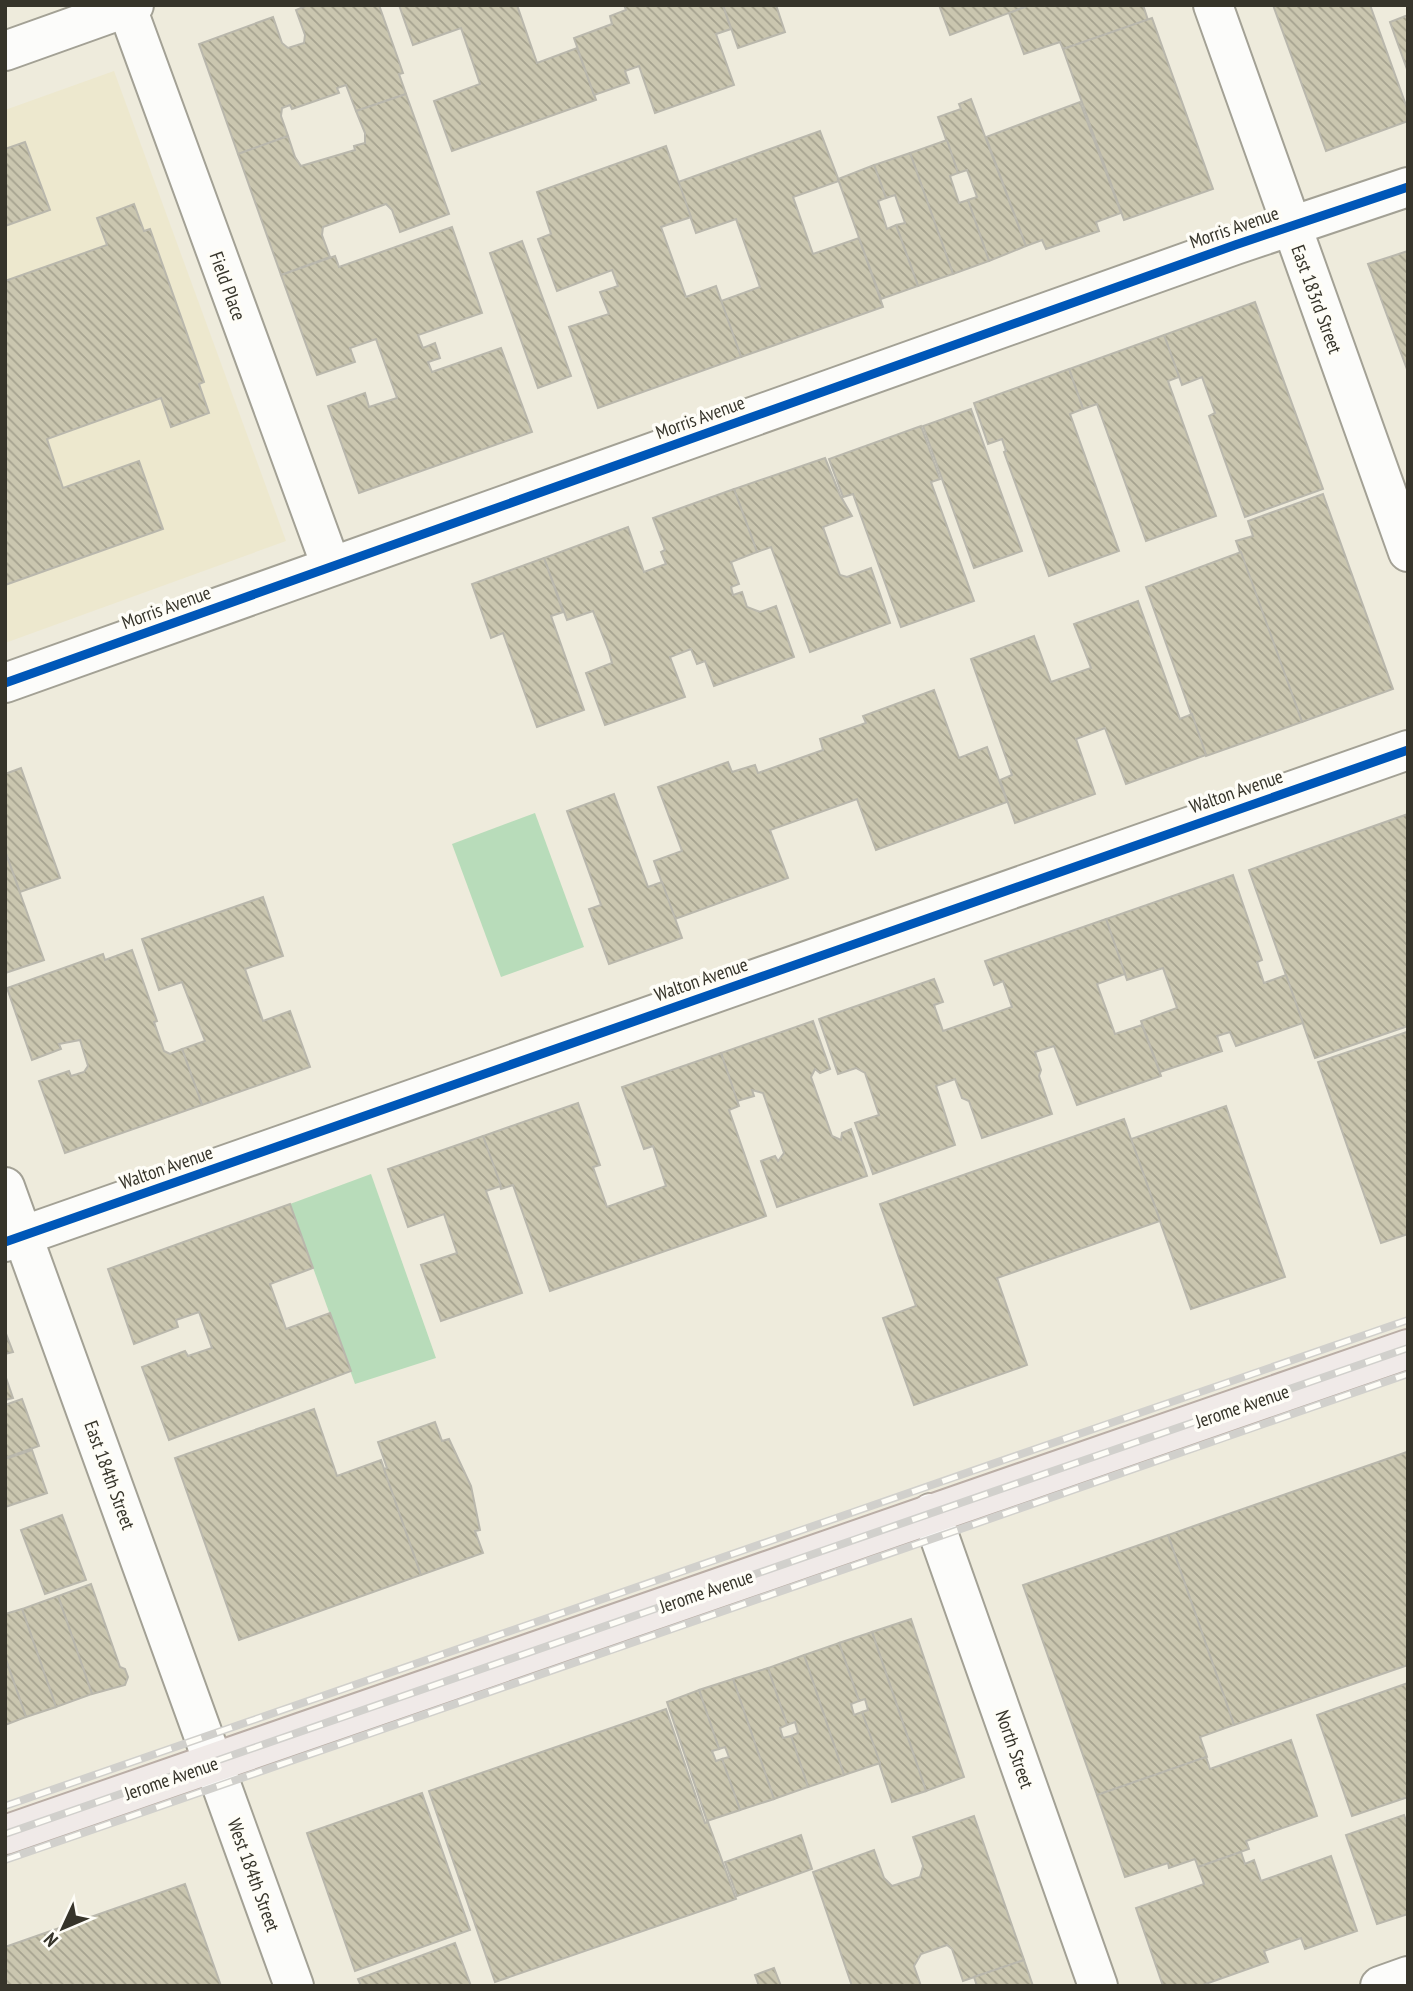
<svg xmlns="http://www.w3.org/2000/svg" width="1413" height="1991" font-family="'PT Sans Narrow',sans-serif">
	<style>
		.built { fill: #ede8ce }
		.green { fill: #b8dcba }
		.building { fill: url(#building-back-hatch); stroke: #b9b7ac; stroke-width: 2 }
		.lines { fill: none; stroke-linecap: round; stroke-linejoin: round }
		.minor-casing { stroke: #a3a195; stroke-width: 42 }
		.major-casing { stroke: #baaea6; stroke-width: 42 }
		.minor { stroke: #fcfcfa; stroke-width: 38 }
		.major { stroke: #f0eae8; stroke-width: 38 }
		.rail-casing { stroke: #d1d0cc; stroke-width: 8 }
		.rail { stroke: #fefdf7; stroke-width: 5; stroke-dasharray: 16; stroke-linecap: butt }
		.cycleway-casing { stroke: #fefdf7; stroke-width: 13 }
		.cycleway { stroke: #0057b8; stroke-width: 9 }
		.labels { text-anchor: middle; stroke-width: 7; stroke-linejoin: round; paint-order: stroke }
		.street-label { font-size: 19px; fill: #36342a; stroke: #fefdf7 }
	</style>
	<defs>
		<pattern id="building-back-hatch" width="6" height="6" patternUnits="userSpaceOnUse" patternTransform="scale(1.75)"><rect width="6" height="6" fill="#cac6af"/><path d="M-1 5l2 2M0 0l6 6M5-1l2 2" fill="none" stroke="#a5a28f"/></pattern>
	</defs>
	<rect width="100%" height="100%" fill="#eeebdc"/>
	<polygon class="built" points="114,71 286,541 5,643 5,110"/>
	<g class="green">
		<polygon points="535,813 584,947 501,977 452,844"/>
		<polygon points="371,1174 436,1358 355,1384 290,1204"/>
	</g>
	<g class="building">
		<polygon points="308,5 379,5 403,73 399,74 406,94 356,111 346,85 337,88 339,93 292,109 290,105 282,108 281,116 288,136 238,154 199,44 273,17 282,43 288,48 304,43 305,35 296,10"/>
		<polygon points="399,5 517,5 537,63 577,48 596,100 452,151 434,101 480,84 461,28 413,45"/>
		<polygon points="624,5 723,5 731,29 716,34 734,85 655,113 639,66 625,71 629,83 594,95 574,38 612,24 610,16 626,10"/>
		<polygon points="723,5 776,5 785,32 738,48"/>
		<polygon points="939,5 1030,5 950,35"/>
		<polygon points="1030,5 1143,5 1148,20 1063,49 1060,42 1024,54 1009,13"/>
		<polygon points="1273,5 1370,5 1408,111 1408,121 1326,151"/>
		<polygon points="1408,15 1408,72 1390,22"/>
		<polygon points="1152,18 1213,189 1124,220 1063,49"/>
		<polygon points="406,94 449,214 400,232 392,210 386,204 323,227 322,235 330,257 281,275 238,154 288,136 295,157 301,166 355,150 354,146 365,143 365,133 356,111"/>
		<polygon points="971,99 1026,246 989,261 968,200 977,197 967,170 958,173 938,117 961,109 959,104"/>
		<polygon points="1080,102 1121,213 1096,222 1099,231 1046,249 1042,240 1026,246 986,137"/>
		<polygon points="820,131 839,181 793,197 813,254 859,238 883,307 741,357 721,301 760,287 736,219 696,233 678,182"/>
		<polygon points="947,140 958,173 950,176 959,203 968,200 989,261 953,274 910,153"/>
		<polygon points="25,142 50,210 5,226 5,149"/>
		<polygon points="666,146 691,217 661,227 686,297 716,286 741,357 598,408 569,327 609,314 600,292 618,286 612,270 557,291 538,239 551,234 537,192"/>
		<polygon points="910,153 953,274 918,286 896,225 905,223 895,195 886,198 874,165"/>
		<polygon points="874,165 886,198 878,201 887,229 896,225 918,286 881,299 838,179"/>
		<polygon points="134,204 144,231 150,229 204,382 199,384 209,413 171,427 161,398 47,439 63,488 139,461 163,529 5,585 5,281 107,245 97,218"/>
		<polygon points="452,227 482,313 418,335 423,348 435,343 440,358 428,362 432,372 501,348 532,432 359,493 328,406 365,393 369,407 397,398 376,339 350,348 355,362 317,375 281,275 335,256 339,267"/>
		<polygon points="522,241 571,376 538,388 490,253"/>
		<polygon points="1408,251 1408,372 1368,264"/>
		<polygon points="1255,302 1323,489 1245,517 1209,416 1215,413 1202,377 1182,385 1164,335"/>
		<polygon points="1164,335 1179,377 1168,381 1216,516 1146,541 1097,404 1083,409 1069,369"/>
		<polygon points="1069,369 1083,409 1070,414 1119,551 1049,576 1004,452 1006,451 1002,439 988,444 974,403"/>
		<polygon points="971,409 1022,551 974,568 923,426"/>
		<polygon points="921,426 940,479 931,482 974,601 901,627 853,494 843,497 829,459"/>
		<polygon points="825,458 840,495 852,516 823,527 840,575 847,577 871,568 890,623 810,652 771,547 757,552 734,489"/>
		<polygon points="734,489 757,552 731,562 739,584 731,587 733,595 742,592 747,607 760,612 776,606 794,657 714,686 705,661 697,664 691,649 670,657 685,697 605,725 586,673 612,663 609,652 593,611 567,620 544,558 628,527 644,572 666,564 661,552 665,550 653,518"/>
		<polygon points="1323,494 1393,689 1302,722 1236,541 1253,536 1248,521"/>
		<polygon points="1241,552 1302,722 1206,756 1146,587"/>
		<polygon points="544,558 563,612 551,616 584,710 537,727 503,633 491,638 472,584"/>
		<polygon points="1138,601 1180,719 1192,714 1206,755 1126,784 1105,728 1076,739 1095,794 1015,823 1000,780 1012,775 971,659 1034,636 1051,682 1091,668 1074,624"/>
		<polygon points="934,690 959,758 987,747 1007,802 876,850 857,799 770,830 788,878 675,919 654,861 682,851 658,787 728,762 732,772 755,765 758,773 823,750 820,739 866,723 863,716"/>
		<polygon points="21,768 60,878 20,892 5,851 5,774"/>
		<polygon points="614,794 648,887 662,882 682,938 609,964 589,909 601,905 567,811"/>
		<polygon points="1408,814 1408,1026 1315,1058 1249,870"/>
		<polygon points="5,851 44,960 5,973"/>
		<polygon points="1233,875 1262,960 1257,962 1264,983 1286,975 1303,1023 1236,1046 1230,1032 1217,1036 1222,1051 1160,1072 1141,1021 1177,1008 1163,968 1127,980 1106,919"/>
		<polygon points="263,897 283,956 245,969 263,1021 290,1011 310,1067 202,1105 182,1049 205,1041 182,982 159,990 142,939"/>
		<polygon points="1106,919 1125,974 1097,984 1115,1034 1142,1025 1161,1076 1077,1105 1054,1046 1035,1052 1041,1070 1039,1076 1052,1114 982,1138 969,1101 962,1098 955,1079 936,1086 955,1145 873,1174 855,1123 879,1115 865,1073 856,1068 838,1074 819,1019 934,979 943,1002 934,1005 943,1031 1012,1007 1003,981 994,985 985,961"/>
		<polygon points="132,950 157,1021 154,1022 164,1051 170,1054 182,1049 202,1105 65,1153 39,1081 69,1071 71,1076 84,1072 88,1066 80,1040 59,1044 61,1049 32,1060 7,988 103,954 105,960"/>
		<polygon points="813,1021 830,1069 820,1073 815,1069 811,1077 832,1136 841,1140 842,1133 851,1129 867,1176 777,1207 761,1161 775,1156 778,1161 784,1153 763,1093 752,1090 754,1096 737,1101 721,1053"/>
		<polygon points="1407,1032 1408,1234 1381,1243 1318,1062"/>
		<polygon points="721,1053 739,1106 729,1110 766,1216 550,1291 513,1185 501,1189 483,1136 578,1103 600,1165 593,1167 607,1207 666,1186 653,1146 644,1149 622,1087"/>
		<polygon points="1226,1106 1285,1277 1191,1309 1131,1139"/>
		<polygon points="1124,1119 1160,1221 997,1278 1027,1365 914,1405 883,1318 916,1306 880,1204"/>
		<polygon points="483,1136 501,1186 486,1191 522,1293 441,1321 421,1265 457,1253 444,1214 408,1227 388,1169"/>
		<polygon points="290,1204 313,1268 270,1284 286,1329 330,1313 351,1371 169,1440 142,1367 185,1351 188,1356 212,1348 199,1312 176,1320 178,1327 134,1344 108,1269"/>
		<polygon points="5,1331 13,1352 5,1354"/>
		<polygon points="5,1375 13,1398 5,1400"/>
		<polygon points="22,1399 39,1446 5,1458 5,1405"/>
		<polygon points="314,1409 337,1476 381,1460 421,1575 239,1640 175,1458"/>
		<polygon points="435,1422 442,1441 449,1439 471,1486 480,1530 475,1531 483,1553 421,1575 384,1469 387,1468 378,1442"/>
		<polygon points="32,1450 47,1493 5,1507 5,1459"/>
		<polygon points="1407,1452 1408,1665 1234,1725 1168,1535"/>
		<polygon points="62,1515 86,1580 45,1594 21,1530"/>
		<polygon points="1168,1535 1234,1725 1200,1737 1207,1757 1097,1795 1023,1585"/>
		<polygon points="91,1584 120,1667 125,1669 128,1677 125,1685 92,1694 58,1596"/>
		<polygon points="58,1596 92,1694 56,1707 22,1609"/>
		<polygon points="22,1609 56,1707 26,1717 5,1657 5,1614"/>
		<polygon points="911,1619 964,1777 926,1791 872,1632"/>
		<polygon points="872,1632 926,1791 892,1802 862,1712 868,1710 865,1699 859,1701 839,1643"/>
		<polygon points="839,1643 859,1701 851,1704 854,1715 862,1712 880,1763 844,1775 804,1655"/>
		<polygon points="804,1655 844,1775 808,1787 791,1736 798,1733 795,1722 787,1725 768,1668"/>
		<polygon points="5,1657 26,1717 5,1725"/>
		<polygon points="768,1668 787,1725 780,1728 783,1738 791,1736 808,1787 774,1799 733,1679"/>
		<polygon points="733,1679 774,1799 740,1810 722,1759 729,1757 725,1747 719,1749 699,1690"/>
		<polygon points="1408,1683 1408,1797 1352,1816 1317,1715"/>
		<polygon points="699,1690 719,1749 712,1751 716,1761 722,1759 740,1810 707,1821 667,1702"/>
		<polygon points="666,1709 705,1823 708,1822 736,1899 495,1982 429,1791"/>
		<polygon points="1291,1740 1317,1816 1246,1841 1249,1849 1198,1867 1195,1859 1169,1868 1168,1863 1125,1877 1097,1795 1206,1757 1210,1769"/>
		<polygon points="422,1793 470,1930 355,1971 307,1833"/>
		<polygon points="1404,1815 1408,1826 1408,1914 1377,1924 1346,1835"/>
		<polygon points="974,1816 1024,1960 963,1981 952,1949 947,1945 921,1954 914,1966 921,1986 852,1986 813,1872 874,1850 884,1878 892,1886 920,1877 923,1866 913,1837"/>
		<polygon points="801,1835 812,1869 737,1896 725,1862"/>
		<polygon points="1241,1852 1245,1864 1254,1860 1261,1881 1331,1856 1357,1931 1305,1949 1301,1938 1264,1951 1268,1962 1200,1986 1163,1986 1136,1908 1204,1884 1198,1867"/>
		<polygon points="185,1884 221,1986 5,1986 5,1947"/>
		<polygon points="455,1943 471,1986 361,1986 358,1979"/>
		<polygon points="1024,1960 1033,1986 977,1986 974,1977"/>
		<polygon points="774,1968 781,1986 759,1986 755,1975"/>
	</g>
	<g class="lines">
		<defs>
			<g id="minor">
				<polyline points="126,5 331,566"/>
				<polyline points="1213,5 1408,552"/>
				<polyline points="5,51 134,5"/>
				<polyline points="5,683 1235,245 1408,187"/>
				<polyline points="5,1187 294,1986"/>
				<polyline points="5,1242 1408,750"/>
				<polyline points="931,1513 1098,1986"/>
				<polyline points="1380,1986 1408,1976"/>
			</g>
			<polyline id="major" points="5,1835 1408,1349"/>
		</defs>
		<use href="#minor" class="minor-casing"/>
		<use href="#major" class="major-casing"/>
		<use href="#minor" class="minor"/>
		<use href="#major" class="major"/>
		<defs>
			<g id="rail">
				<polyline points="5,1806 1408,1320"/>
				<polyline points="5,1834 1408,1348"/>
				<polyline points="5,1860 1408,1374"/>
			</g>
		</defs>
		<use href="#rail" class="rail-casing"/>
		<use href="#rail" class="rail"/>
		<defs>
			<g id="cycleway">
				<polyline points="5,683 1235,245 1408,187"/>
				<polyline points="5,1242 1408,750"/>
			</g>
		</defs>
		<use href="#cycleway" class="cycleway-casing"/>
		<use href="#cycleway" class="cycleway"/>
	</g>
	<g class="labels">
		<g class="street-label">
			<text transform="translate(1234 227) rotate(-19)" y="7">Morris Avenue</text>
			<text transform="translate(228 286) rotate(70)" y="7">Field Place</text>
			<text transform="translate(1317 299) rotate(70)" y="7">East 183rd Street</text>
			<text transform="translate(700 417) rotate(-20)" y="7">Morris Avenue</text>
			<text transform="translate(166 607) rotate(-20)" y="7">Morris Avenue</text>
			<text transform="translate(1236 791) rotate(-19)" y="7">Walton Avenue</text>
			<text transform="translate(701 979) rotate(-19)" y="7">Walton Avenue</text>
			<text transform="translate(166 1167) rotate(-19)" y="7">Walton Avenue</text>
			<text transform="translate(1242 1406) rotate(-19)" y="7">Jerome Avenue</text>
			<text transform="translate(110 1475) rotate(70)" y="7">East 184th Street</text>
			<text transform="translate(706 1591) rotate(-19)" y="7">Jerome Avenue</text>
			<text transform="translate(1015 1749) rotate(71)" y="7">North Street</text>
			<text transform="translate(171 1778) rotate(-19)" y="7">Jerome Avenue</text>
			<text transform="translate(254 1875) rotate(70)" y="7">West 184th Street</text>
		</g>
	</g>
	<rect width="1413" height="1991" fill="none" stroke="#36342a" stroke-width="14"/>
	<g transform="translate(63 1928) rotate(226)" stroke="#fefdf7" stroke-width="5" paint-order="stroke">
	<path d="M0-5L12 26L0 18L-12 26Z" fill="#36342a"/>
	<text y="-10" font-size="19" font-weight="bold" text-anchor="middle" fill="#36342a">N</text>
	</g>
</svg>
